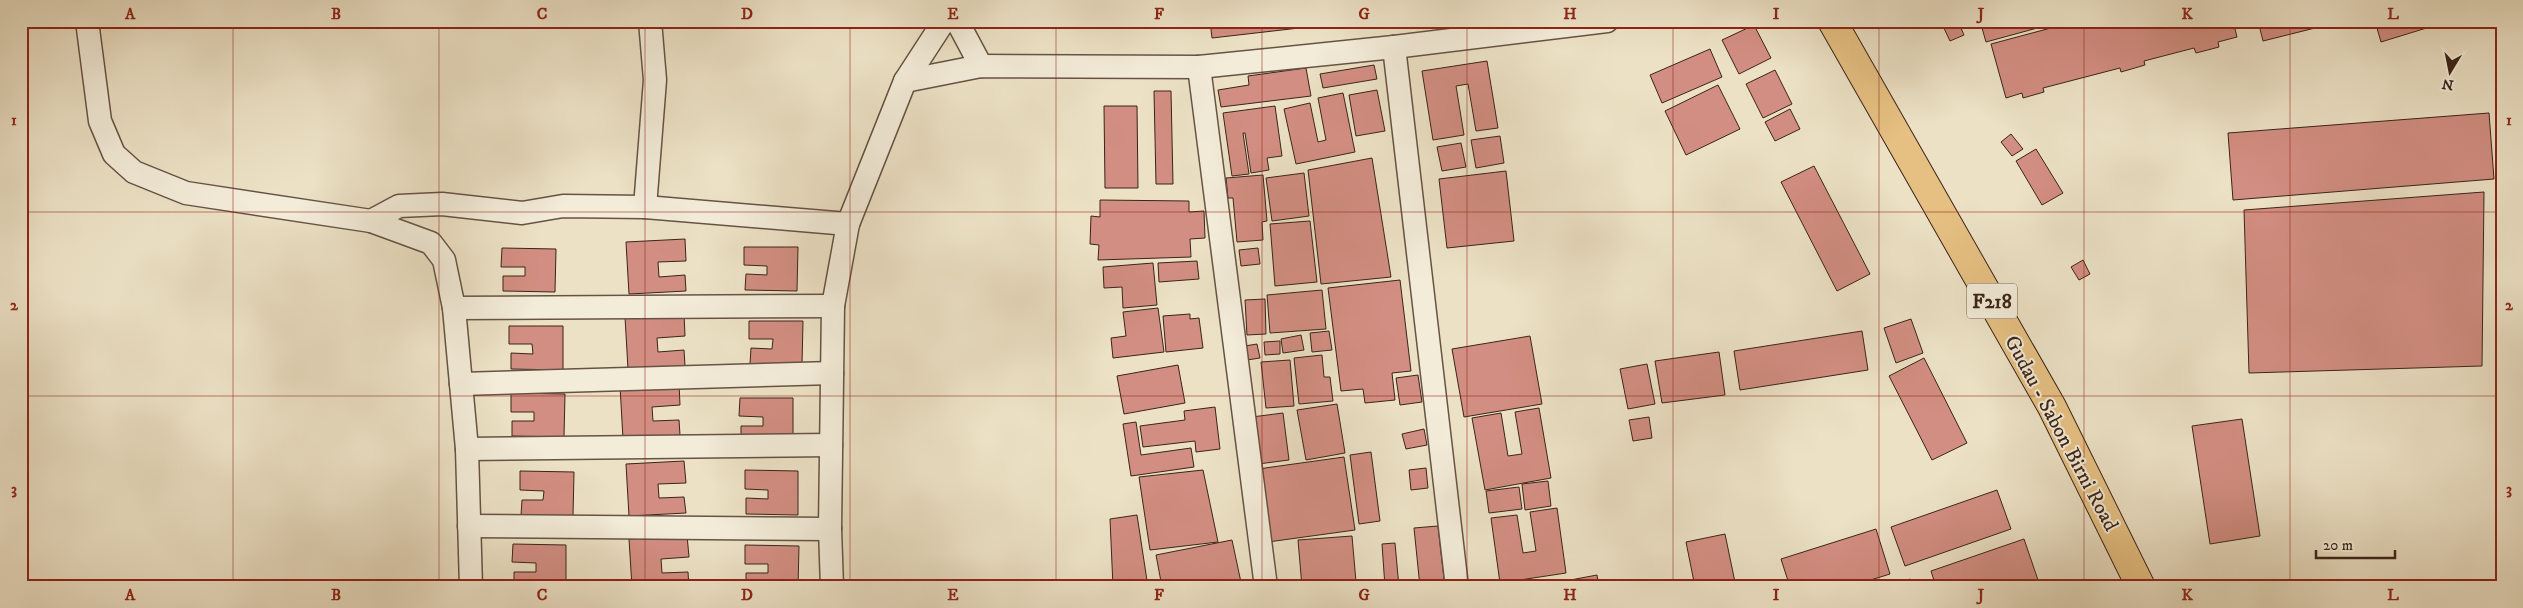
<svg xmlns="http://www.w3.org/2000/svg" width="2523" height="608" font-family="'IM FELL DW Pica',serif">
	<style>
		.building { fill: #d28e82; stroke: #3a2419 }
		.lines { fill: none; stroke-linecap: round; stroke-linejoin: round }
		.minor-casing { stroke: #665344; stroke-width: 25 }
		.primary-casing { stroke: #3a2419; stroke-width: 30 }
		.minor { stroke: #f3ecd9; stroke-width: 22 }
		.primary { stroke: #e6c082; stroke-width: 28 }
		.grid { fill: none; stroke: #8f2418; stroke-width: 1; stroke-opacity: 0.55 }
		.labels { text-anchor: middle; stroke-width: 4; stroke-linejoin: round; paint-order: stroke }
		.shield { fill: #f3ecd9; stroke: #726053; stroke-width: 1 }
		.shield-label { font-size: 20px; font-weight: bold; fill: #3a2419 }
		.street-label { font-size: 21px; fill: #3a2419; stroke: #f3ecd9 }
		.neatline { fill: none; stroke: #8f2418; stroke-width: 2 }
		.grid-label { font-size: 16px; text-anchor: middle; font-weight: bold; fill: #8f2418 }
	</style>
	<rect width="100%" height="100%" fill="#ece1c5"/>
	<filter id="stains"><feTurbulence type="fractalNoise" baseFrequency=".004" numOctaves="4"/><feColorMatrix values="0 0 0 0 .2 0 0 0 0 .09 0 0 0 0 .02 0 0 0 .5 -.17"/></filter>
	<radialGradient id="worn" r=".72"><stop offset=".6" stop-color="#630" stop-opacity="0"/><stop offset="1" stop-color="#630" stop-opacity=".3"/></radialGradient>
	<g class="building">
		<polygon points="1108,21 1160,21 1109,26"/>
		<polygon points="1210,21 1307,21 1308,27 1212,38"/>
		<polygon points="1309,21 1333,21 1334,23 1310,25"/>
		<polygon points="1948,21 1958,21 1964,35 1950,41 1942,24"/>
		<polygon points="1980,21 2063,21 1986,42"/>
		<polygon points="2077,21 2233,21 2237,37 2218,42 2219,47 2196,53 2194,48 2144,61 2145,65 2121,72 2120,68 2043,88 2044,92 2023,98 2022,93 2006,98 1991,44"/>
		<polygon points="2258,21 2343,21 2263,41"/>
		<polygon points="2375,21 2431,21 2433,26 2381,42"/>
		<polygon points="1754,25 1771,58 1739,74 1722,40"/>
		<polygon points="1710,49 1722,77 1662,103 1650,75"/>
		<polygon points="1487,61 1498,128 1476,131 1468,84 1456,86 1464,135 1433,140 1422,71"/>
		<polygon points="1374,65 1377,79 1323,88 1320,74"/>
		<polygon points="1306,68 1311,96 1221,107 1218,90 1249,85 1248,76"/>
		<polygon points="1775,70 1792,104 1763,118 1746,84"/>
		<polygon points="1718,85 1740,129 1686,155 1665,111"/>
		<polygon points="1377,90 1385,131 1356,136 1349,95"/>
		<polygon points="1154,91 1171,91 1173,184 1156,184"/>
		<polygon points="1343,93 1355,152 1296,164 1284,109 1310,103 1318,142 1326,140 1318,98"/>
		<polygon points="1104,106 1137,106 1138,188 1105,188"/>
		<polygon points="1275,106 1282,156 1267,158 1269,170 1251,173 1245,133 1243,133 1249,174 1232,176 1223,113"/>
		<polygon points="1790,109 1800,129 1775,141 1765,122"/>
		<polygon points="2489,113 2494,179 2233,200 2228,133"/>
		<polygon points="2011,134 2023,149 2012,156 2001,142"/>
		<polygon points="1500,136 1504,163 1476,168 1471,140"/>
		<polygon points="1461,143 1466,167 1442,171 1437,147"/>
		<polygon points="2036,149 2063,193 2042,205 2016,161"/>
		<polygon points="1372,158 1391,277 1321,284 1308,170"/>
		<polygon points="1814,166 1870,274 1837,291 1781,182"/>
		<polygon points="1506,171 1514,241 1447,248 1439,179"/>
		<polygon points="1304,173 1309,216 1272,221 1266,178"/>
		<polygon points="1263,175 1267,221 1262,222 1263,240 1237,242 1233,198 1228,198 1226,178"/>
		<polygon points="2484,192 2482,366 2249,373 2244,210"/>
		<polygon points="1100,200 1189,201 1189,212 1204,211 1205,238 1190,239 1191,257 1098,260 1099,245 1090,244 1091,216 1100,217"/>
		<polygon points="1310,221 1317,282 1275,286 1270,224"/>
		<polygon points="685,239 686,261 658,262 659,277 685,275 686,291 629,294 626,242"/>
		<polygon points="744,247 798,247 797,291 745,290 746,274 767,275 767,266 744,265"/>
		<polygon points="502,248 556,249 555,292 503,291 503,276 525,276 525,267 501,267"/>
		<polygon points="1258,248 1260,264 1241,266 1239,250"/>
		<polygon points="2083,260 2090,274 2079,280 2071,267"/>
		<polygon points="1197,261 1199,279 1159,282 1158,263"/>
		<polygon points="1153,263 1157,305 1123,308 1122,287 1104,288 1103,267"/>
		<polygon points="1400,280 1411,371 1392,373 1395,400 1365,403 1363,389 1341,391 1328,288"/>
		<polygon points="1322,290 1326,329 1270,333 1267,295"/>
		<polygon points="1265,299 1266,334 1247,335 1245,300"/>
		<polygon points="1158,308 1164,352 1113,358 1111,338 1126,336 1123,312"/>
		<polygon points="684,314 685,336 657,338 658,352 684,350 685,366 628,369 625,317"/>
		<polygon points="1190,314 1190,319 1199,318 1203,348 1166,352 1163,316"/>
		<polygon points="1911,319 1923,353 1896,363 1884,328"/>
		<polygon points="749,321 803,321 802,365 750,364 751,348 772,349 773,339 749,339"/>
		<polygon points="509,326 563,326 563,370 511,369 511,353 533,354 532,344 509,344"/>
		<polygon points="1329,331 1332,350 1312,352 1310,333"/>
		<polygon points="1862,331 1868,370 1740,390 1734,351"/>
		<polygon points="1301,335 1304,350 1283,353 1281,339"/>
		<polygon points="1530,336 1542,404 1464,417 1452,349"/>
		<polygon points="1280,341 1280,354 1265,355 1264,342"/>
		<polygon points="1257,344 1260,358 1247,360 1245,346"/>
		<polygon points="1719,352 1725,395 1662,403 1655,361"/>
		<polygon points="1322,355 1324,377 1330,377 1333,401 1299,404 1294,358"/>
		<polygon points="1924,358 1967,443 1932,460 1889,376"/>
		<polygon points="1290,360 1294,406 1266,408 1261,362"/>
		<polygon points="1647,364 1655,404 1628,409 1620,369"/>
		<polygon points="1178,365 1185,403 1124,414 1117,376"/>
		<polygon points="1418,375 1422,402 1400,405 1396,378"/>
		<polygon points="679,383 680,405 652,407 653,421 679,420 680,435 623,439 620,386"/>
		<polygon points="511,393 565,394 564,437 512,436 512,421 534,421 534,412 511,412"/>
		<polygon points="740,398 793,398 793,442 741,441 741,426 763,426 763,417 739,416"/>
		<polygon points="1337,404 1345,453 1306,460 1297,410"/>
		<polygon points="1215,407 1220,449 1196,452 1195,441 1143,447 1140,426 1185,420 1184,411"/>
		<polygon points="1539,408 1551,478 1485,490 1472,418 1501,413 1508,456 1522,454 1515,412"/>
		<polygon points="1283,413 1289,460 1258,464 1252,417"/>
		<polygon points="1649,417 1652,438 1633,441 1629,420"/>
		<polygon points="2242,419 2260,536 2210,544 2192,426"/>
		<polygon points="1136,422 1141,455 1191,448 1194,467 1131,476 1123,424"/>
		<polygon points="1424,429 1427,445 1406,449 1402,434"/>
		<polygon points="1371,452 1380,521 1359,524 1350,455"/>
		<polygon points="1344,457 1355,530 1268,542 1258,469"/>
		<polygon points="684,461 686,483 658,484 659,498 684,497 686,513 629,516 626,464"/>
		<polygon points="1426,468 1428,488 1411,490 1409,470"/>
		<polygon points="745,470 798,471 798,515 746,514 746,498 768,499 768,490 745,489"/>
		<polygon points="1203,470 1218,542 1150,550 1139,477"/>
		<polygon points="520,471 574,472 573,516 521,515 522,500 543,500 544,491 520,490"/>
		<polygon points="1548,481 1551,506 1525,510 1522,484"/>
		<polygon points="1519,487 1522,509 1489,513 1486,491"/>
		<polygon points="1997,490 2011,529 1905,566 1891,527"/>
		<polygon points="1557,508 1566,573 1500,583 1491,518 1517,515 1523,553 1536,551 1530,512"/>
		<polygon points="1137,515 1148,587 1113,587 1110,519"/>
		<polygon points="1438,526 1445,587 1420,587 1414,528"/>
		<polygon points="1876,529 1890,574 1848,587 1790,587 1781,559"/>
		<polygon points="1725,534 1736,587 1695,587 1686,542"/>
		<polygon points="687,535 689,557 661,559 662,573 688,572 689,587 632,587 629,539"/>
		<polygon points="1352,536 1356,582 1346,583 1346,587 1302,587 1298,540"/>
		<polygon points="2024,539 2038,580 2017,587 1936,587 1931,571"/>
		<polygon points="1232,540 1242,587 1162,587 1156,555"/>
		<polygon points="1395,543 1399,587 1385,587 1382,544"/>
		<polygon points="513,544 566,545 566,587 514,587 514,572 536,572 536,563 512,562"/>
		<polygon points="745,545 799,546 798,587 746,587 746,573 768,573 768,564 745,564"/>
		<polygon points="1597,575 1599,587 1533,587"/>
		<polygon points="1910,579 1913,587 1889,587"/>
	</g>
	<g class="lines">
		<defs>
			<g id="minor">
				<polyline points="87,21 100,121 114,154 134,172 186,193 371,221 431,243 444,260 454,308 467,449 471,587"/>
				<polyline points="957,21 981,66"/>
				<polyline points="1394,47 1457,587"/>
				<polyline points="1199,67 1266,587"/>
				<polyline points="905,81 981,66 1199,67 1394,47 1607,21"/>
				<polyline points="645,207 655,80 650,21"/>
				<polyline points="371,221 399,206 442,204 522,213 563,206 645,207 848,224"/>
				<polyline points="454,308 833,306"/>
				<polyline points="461,384 832,373"/>
				<polyline points="467,449 831,445"/>
				<polyline points="469,526 830,529"/>
				<polyline points="832,587 830,529 833,306 848,224 905,81 944,21"/>
			</g>
			<polyline id="primary" points="1832,21 2052,407 2141,587"/>
		</defs>
		<use href="#minor" class="minor-casing"/>
		<use href="#primary" class="primary-casing"/>
		<use href="#minor" class="minor"/>
		<use href="#primary" class="primary"/>
	</g>
	<path class="grid" d="M 233,21 L 233,587M 439,21 L 439,587M 645,21 L 645,587M 850,21 L 850,587M 1056,21 L 1056,587M 1262,21 L 1262,587M 1467,21 L 1467,587M 1673,21 L 1673,587M 1879,21 L 1879,587M 2084,21 L 2084,587M 2290,21 L 2290,587M 21,212 L 2502,212M 21,396 L 2502,396"/>
	<g class="labels">
		<rect class="shield" x="1967" y="283.5" width="50" height="35" rx="4"/>
		<g class="shield-label">
			<text x="1992" y="308">F218</text>
		</g>
		<g class="street-label">
			<text transform="translate(2062 433) rotate(62)" y="7">Gudau - Sabon Birni Road</text>
		</g>
	</g>
	<rect width="2523" height="608" fill="none" stroke="#ece1c5" stroke-width="55"/>
	<g transform="translate(2450 72) rotate(190)" stroke="#f3ecd9" stroke-width="4" paint-order="stroke">
	<path d="M0-4L9 19L0 12L-9 19Z" fill="#3a2419"/>
	<text y="-8" font-size="14" font-weight="bold" text-anchor="middle" fill="#3a2419">N</text>
	</g>
	<path d="M2316 550v8h79v-8" fill="none" stroke="#3a2419" stroke-width="2.5"/>
	<text x="2323" y="550" font-size="15" fill="#3a2419" stroke="#f3ecd9" stroke-width="4" paint-order="stroke">20 m</text>
	<rect x="28" y="28" width="2468" height="552" class="neatline"/>
	<g class="grid-label">
		<text x="130" y="19">A</text>
		<text x="336" y="19">B</text>
		<text x="542" y="19">C</text>
		<text x="747" y="19">D</text>
		<text x="953" y="19">E</text>
		<text x="1159" y="19">F</text>
		<text x="1364" y="19">G</text>
		<text x="1570" y="19">H</text>
		<text x="1776" y="19">I</text>
		<text x="1981" y="19">J</text>
		<text x="2187" y="19">K</text>
		<text x="2393" y="19">L</text>
		<text x="14" y="125">1</text>
		<text x="2509" y="125">1</text>
		<text x="14" y="310">2</text>
		<text x="2509" y="310">2</text>
		<text x="14" y="494">3</text>
		<text x="2509" y="494">3</text>
		<text x="130" y="600">A</text>
		<text x="336" y="600">B</text>
		<text x="542" y="600">C</text>
		<text x="747" y="600">D</text>
		<text x="953" y="600">E</text>
		<text x="1159" y="600">F</text>
		<text x="1364" y="600">G</text>
		<text x="1570" y="600">H</text>
		<text x="1776" y="600">I</text>
		<text x="1981" y="600">J</text>
		<text x="2187" y="600">K</text>
		<text x="2393" y="600">L</text>
	</g>
	<rect width="100%" height="100%" filter="url(#stains)"/>
	<rect width="100%" height="100%" fill="url(#worn)"/>
</svg>
